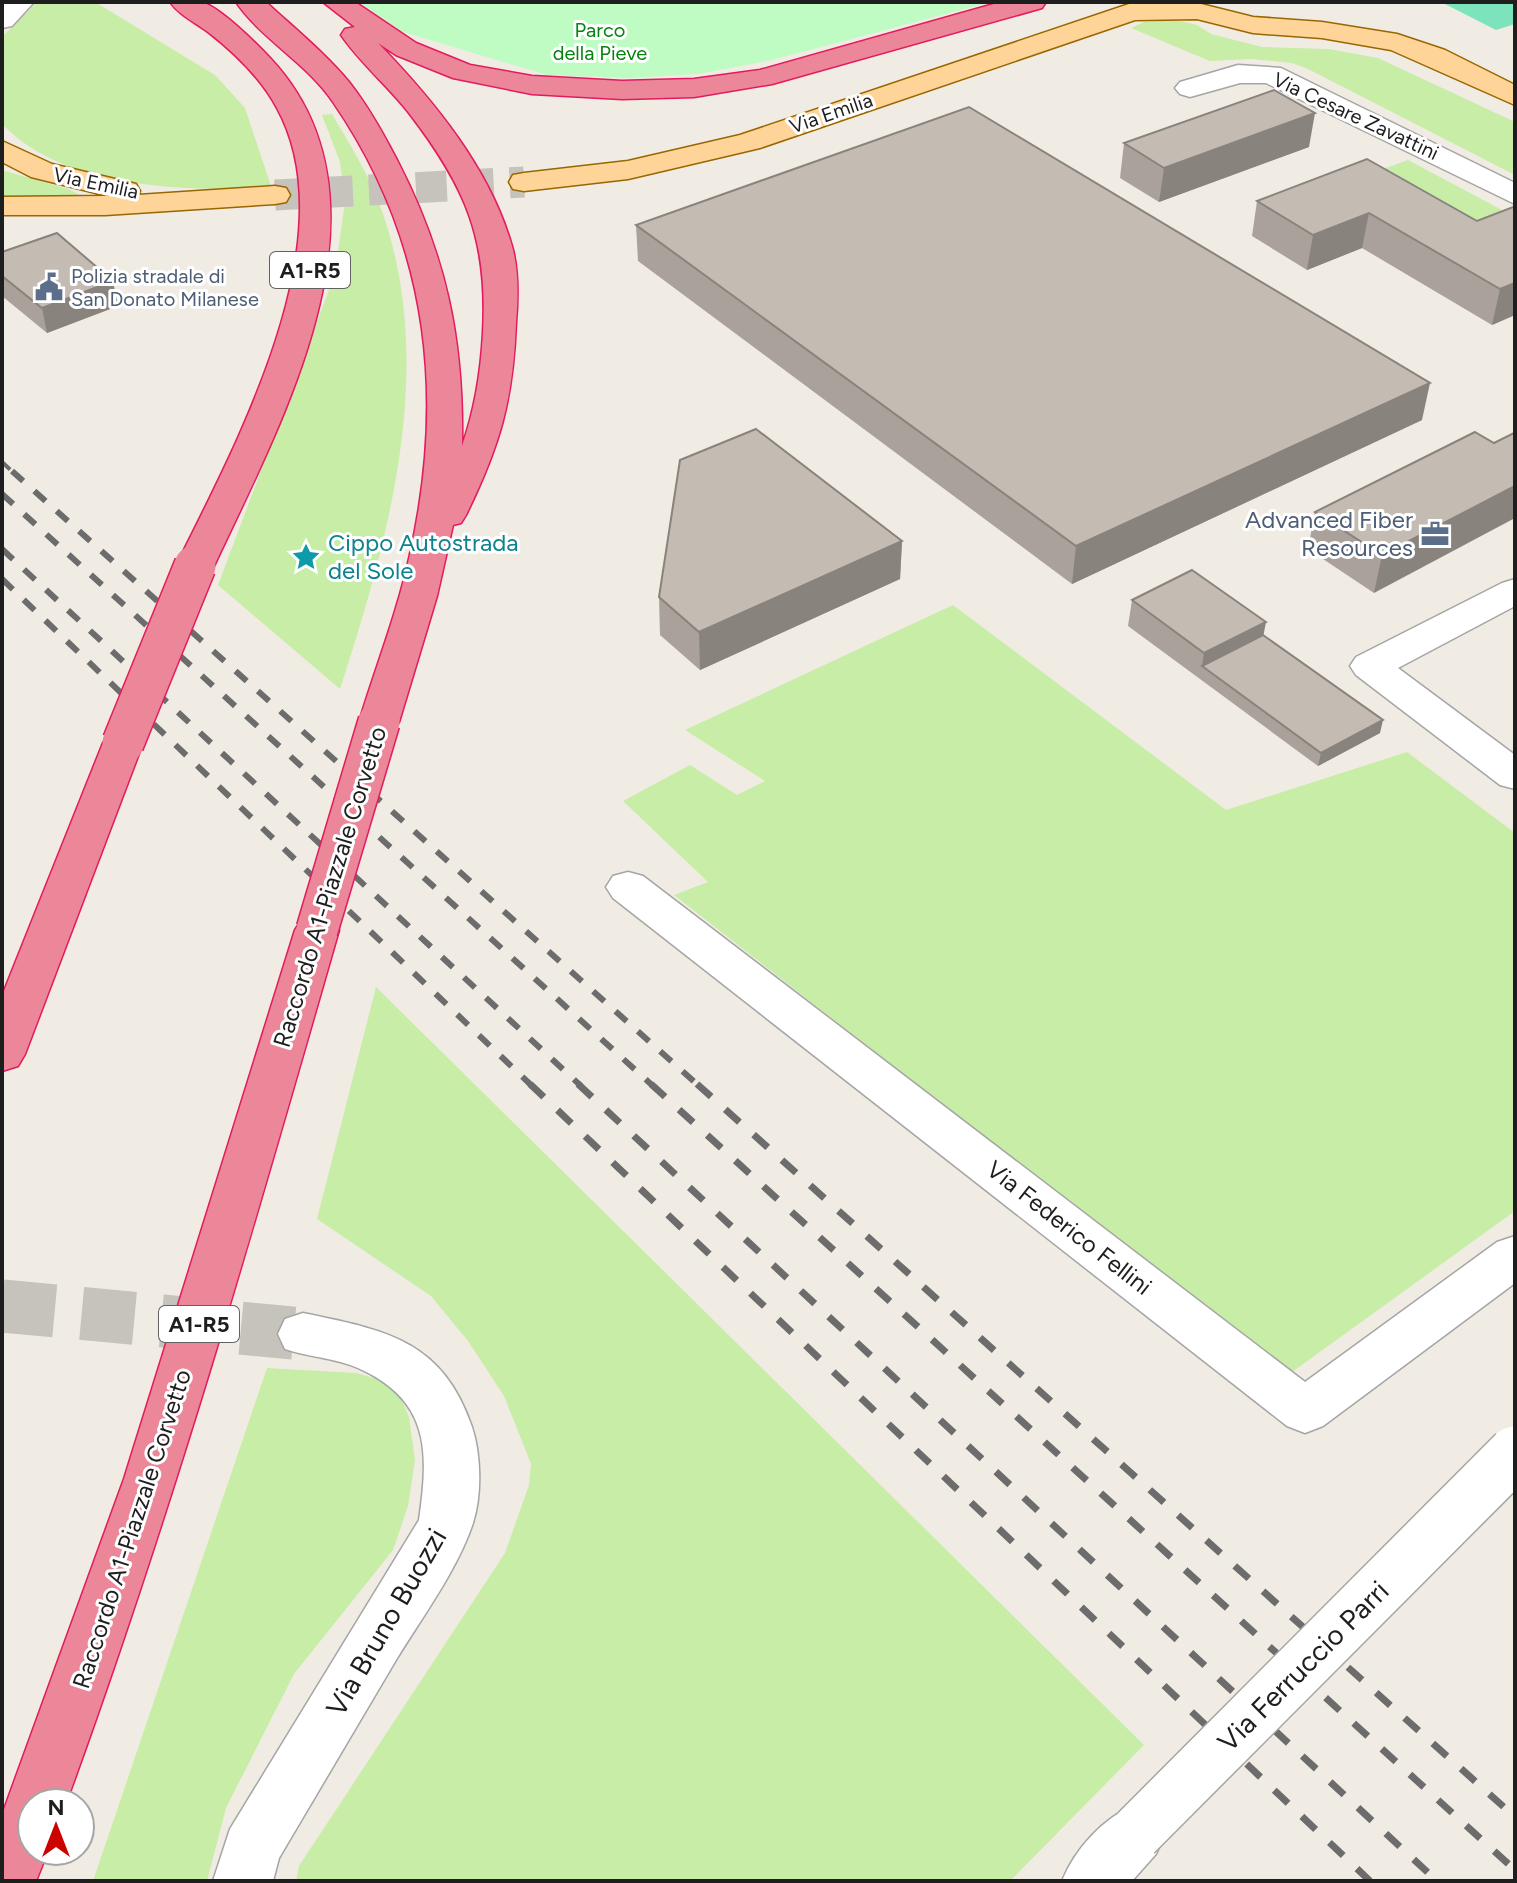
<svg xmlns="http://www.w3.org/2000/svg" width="1517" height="1883" font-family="Figtree,sans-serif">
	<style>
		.grass { fill: #c8eda7 }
		.park { fill: #befcc4 }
		.pitch { fill: #7de3bd }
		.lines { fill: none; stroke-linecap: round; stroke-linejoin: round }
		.minor-tunnel { stroke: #c6c3bc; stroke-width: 53; stroke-dasharray: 53 27; stroke-linecap: butt }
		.major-tunnel { stroke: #c6c3bc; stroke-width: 31; stroke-dasharray: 31 16; stroke-linecap: butt }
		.minor-casing { stroke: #a5a5a5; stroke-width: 3 }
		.major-casing { stroke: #986700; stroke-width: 3 }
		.highway-casing { stroke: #e31b5e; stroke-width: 3 }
		.minor { fill: #fff; fill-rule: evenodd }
		.major { fill: #ffd499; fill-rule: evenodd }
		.highway { fill: #eb8799; fill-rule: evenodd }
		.rail-far2 { stroke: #6c6c6c; stroke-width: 4; stroke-dasharray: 11 11; stroke-linecap: butt }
		.rail-far1 { stroke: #6c6c6c; stroke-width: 6; stroke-dasharray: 15 15; stroke-linecap: butt }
		.rail { stroke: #6c6c6c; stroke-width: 7; stroke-dasharray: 19 19; stroke-linecap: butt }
		.minor-bridge-casing { stroke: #a5a5a5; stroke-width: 56; stroke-linecap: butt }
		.highway-bridge-casing { stroke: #e31b5e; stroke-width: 44; stroke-linecap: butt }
		.minor-bridge { stroke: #fff; stroke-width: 53 }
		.highway-bridge { stroke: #eb8799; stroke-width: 41 }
		.wall { fill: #a9a19a }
		.shaded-wall { fill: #89837d }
		.building { fill: #c4bbb3; stroke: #89837d; stroke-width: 2 }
		.labels { text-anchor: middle; stroke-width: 6; stroke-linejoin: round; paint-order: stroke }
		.far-park-label { font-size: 20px; fill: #068311; stroke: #fff }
		.far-street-label { font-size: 20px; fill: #1e1e1e; stroke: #fff }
		.far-service-label { font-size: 20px; fill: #4e5e75; stroke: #fff; text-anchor: start }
		.shield { fill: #fff; stroke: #626262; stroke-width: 2 }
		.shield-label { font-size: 22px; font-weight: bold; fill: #1e1e1e }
		.service-label { font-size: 24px; fill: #4e5e75; stroke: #fff; text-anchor: end }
		.culture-label { font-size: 24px; fill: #0d838f; stroke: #fff; text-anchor: start }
		.street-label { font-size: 24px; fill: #1e1e1e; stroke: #fff }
		.near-street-label { font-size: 28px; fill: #1e1e1e; stroke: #fff }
	</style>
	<rect width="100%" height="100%" fill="#f0ece4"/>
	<g class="grass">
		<path d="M 37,2 L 95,2 L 215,75 L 245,108 L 272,189 C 185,190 67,191 2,124 L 2,37 Z"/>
		<polygon points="1176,20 1197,25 1211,34 1262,47 1329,49 1378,58 1515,122 1515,175 1308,69 1292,63 1251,59 1210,61 1131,28 1144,22"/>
		<path d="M 332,114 C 350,145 370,176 382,211 C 437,368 389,538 340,689 L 218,585 L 335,274 L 345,201 L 340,162 L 322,115 Z"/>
		<polygon points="1408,160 1515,217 1515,249 1342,184"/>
		<polygon points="2,170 68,189 78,194 76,199 2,197"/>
		<polygon points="953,605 1226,810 1407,752 1515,833 1515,1211 1288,1375 674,895 708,882 623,801 690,765 737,795 765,781 685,730"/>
		<polygon points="376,987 1144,1745 1010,1881 296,1881 299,1866 505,1553 529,1485 531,1464 504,1396 468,1341 431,1296 317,1219"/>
		<polygon points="267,1368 356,1373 395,1384 409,1417 415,1460 408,1506 393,1550 294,1674 226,1808 207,1881 93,1881"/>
	</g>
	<polygon class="park" points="359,2 991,2 772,60 698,74 631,78 547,75 403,32"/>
	<polygon class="pitch" points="1441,2 1515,2 1515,24 1496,30"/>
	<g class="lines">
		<polyline class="minor-tunnel" points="2,1306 303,1334"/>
		<polyline class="major-tunnel" points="275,195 524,182"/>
		<defs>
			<g id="minor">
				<polygon points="4,2 34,2 12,26 2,28"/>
				<polygon points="1238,65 1281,68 1515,183 1515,204 1266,83 1240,83 1190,97 1180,94 1175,88 1180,82"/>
				<polygon points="1515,579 1515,606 1398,668 1515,755 1515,789 1500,785 1356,675 1350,666 1356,657 1502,583"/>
				<polygon points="628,872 643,876 1305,1382 1497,1242 1515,1236 1515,1283 1323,1426 1305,1433 1287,1426 613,898 606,887 613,876"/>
				<path d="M 303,1313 C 384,1330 442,1339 472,1427 C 481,1455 482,1494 473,1523 C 458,1569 421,1619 396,1660 C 357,1726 318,1792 279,1858 L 273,1881 L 213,1881 L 230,1829 L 419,1520 C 429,1451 430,1400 358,1368 C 336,1358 308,1357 285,1349 L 278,1334 L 285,1319 Z"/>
				<path d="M 1135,1805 L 1156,1814 L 1165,1834 L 1156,1854 L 1132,1881 L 1062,1881 C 1075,1849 1103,1818 1135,1805 Z"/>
			</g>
			<g id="major">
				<polygon points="1135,2 1197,3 1253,17 1322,22 1397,34 1445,50 1515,85 1515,105 1391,50 1322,38 1253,33 1197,19 1135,20 760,148 628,179 524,191 513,189 509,182 513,175 524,173 628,161 740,135"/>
				<polygon points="2,141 52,164 136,184 140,191 138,195 275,186 286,188 290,195 286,202 275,204 105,215 2,215 2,197 108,196 31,177 2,162"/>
			</g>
			<g id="highway">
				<path d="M 170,2 C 180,2 191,0 201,2 C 219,6 257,44 271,59 C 404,202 282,420 214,566 L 208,574 L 195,577 L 182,574 L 176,566 C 235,446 349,239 277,108 C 261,78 235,53 208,32 C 196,23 179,15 170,2 Z"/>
				<path d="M 236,2 L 266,2 C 294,28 325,53 349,82 C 368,106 383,133 397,160 C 446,255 464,339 462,446 C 475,409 481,371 483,332 C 488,239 466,187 409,113 C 388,86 360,63 341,35 L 345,29 L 355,27 L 323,2 L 355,2 L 416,43 L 470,65 L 532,76 L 622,81 L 694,79 L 760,70 L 1001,2 L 1046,2 L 1042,8 L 772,84 L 694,97 L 622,99 L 532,94 L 453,78 L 396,55 L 378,43 C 434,101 492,171 513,250 C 519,274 518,299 516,323 C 513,401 500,445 466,515 L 461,523 L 453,525 L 437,596 L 399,722 L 393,731 L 379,735 L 365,731 L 359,722 C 376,666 398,611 410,554 C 446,393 428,240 333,102 C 307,63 262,40 236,2 Z"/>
				<polygon points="123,730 137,734 143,743 25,1054 18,1066 2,1071 2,996 103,743 109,734"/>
				<path d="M 317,915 L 332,919 L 339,930 C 255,1223 171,1516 66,1803 L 32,1803 L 32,1851 L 48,1851 L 36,1881 L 2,1881 L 2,1815 L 124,1479 L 295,930 L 302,919 Z"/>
			</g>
		</defs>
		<use href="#minor" class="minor-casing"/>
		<use href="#major" class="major-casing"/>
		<use href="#highway" class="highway-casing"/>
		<use href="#minor" class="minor"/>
		<use href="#major" class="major"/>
		<use href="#highway" class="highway"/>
		<polyline class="rail-far2" points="2,462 14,473"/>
		<g class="rail-far1">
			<polyline points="12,471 699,1086"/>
			<polyline points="2,494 653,1086"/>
			<polyline points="2,549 581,1086"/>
			<polyline points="2,579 532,1086"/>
		</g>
		<g class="rail">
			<polyline points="530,1084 1370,1881"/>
			<polyline points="578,1084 1437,1881"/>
			<polyline points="651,1084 1515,1870"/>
			<polyline points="697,1084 1515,1817"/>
		</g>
		<defs>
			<polyline id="minor-bridge" points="1135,1834 1515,1453"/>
			<g id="highway-bridge">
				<polyline points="123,743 195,566"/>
				<polyline points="317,930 379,722"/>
			</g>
		</defs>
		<use href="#minor-bridge" class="minor-bridge-casing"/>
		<use href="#highway-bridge" class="highway-bridge-casing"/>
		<use href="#minor-bridge" class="minor-bridge"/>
		<use href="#highway-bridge" class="highway-bridge"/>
	</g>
	<g class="wall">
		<polygon points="1124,143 1309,147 1159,202 1120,178"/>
		<polygon points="1257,201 1477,221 1515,315 1492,325 1362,248 1307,270 1252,236"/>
		<polygon points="636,225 1422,420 1072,584 638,261"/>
		<polygon points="2,252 118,306 47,333 2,296"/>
		<polygon points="1475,432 1374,593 1308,549 1315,512"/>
		<polygon points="902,541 900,579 700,670 660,635 659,597"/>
		<polygon points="1132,600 1263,635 1380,733 1318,766 1128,626"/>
	</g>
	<g class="shaded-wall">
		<polygon points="1315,113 1309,147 1159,202 1164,168"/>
		<polygon points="1369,213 1362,248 1307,270 1313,235"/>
		<polygon points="113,281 118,306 47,333 42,308"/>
		<polygon points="1515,283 1515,315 1492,325 1500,289"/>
		<polygon points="1430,383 1422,420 1072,584 1076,546"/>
		<polygon points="1515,486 1515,518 1374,593 1382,555"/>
		<polygon points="902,541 900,579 700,670 699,632"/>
		<polygon points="1266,622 1261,648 1202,666 1204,653"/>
		<polygon points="1383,720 1380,733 1318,766 1321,753"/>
	</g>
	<g class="building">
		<polygon points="1274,90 1315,113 1164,168 1124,143"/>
		<polygon points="969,107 1430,383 1076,546 636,225"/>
		<polygon points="1367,159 1477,221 1513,207 1515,208 1515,283 1500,289 1369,213 1313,235 1257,201"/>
		<polygon points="57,233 113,281 42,308 2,276 2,252"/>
		<polygon points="756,429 902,541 699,632 659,597 680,460"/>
		<polygon points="1475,432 1494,443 1514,433 1515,434 1515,486 1382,555 1315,512"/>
		<polygon points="1192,570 1266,622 1204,653 1132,600"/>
		<polygon points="1263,635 1383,720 1321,753 1202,666"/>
	</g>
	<defs>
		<symbol id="civic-bare" viewBox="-9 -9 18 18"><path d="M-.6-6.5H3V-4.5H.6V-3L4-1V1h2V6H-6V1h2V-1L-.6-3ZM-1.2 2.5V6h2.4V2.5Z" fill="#5c6f8a" stroke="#fff" stroke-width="2.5" paint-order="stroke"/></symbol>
		<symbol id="office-bare" viewBox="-9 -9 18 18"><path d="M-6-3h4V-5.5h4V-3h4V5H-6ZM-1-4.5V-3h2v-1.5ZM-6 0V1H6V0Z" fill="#5c6f8a" stroke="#fff" stroke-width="2.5" paint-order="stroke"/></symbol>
		<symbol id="sight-bare" viewBox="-9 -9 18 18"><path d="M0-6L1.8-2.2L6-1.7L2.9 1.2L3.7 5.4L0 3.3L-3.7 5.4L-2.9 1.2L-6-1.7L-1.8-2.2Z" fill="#0f9aa8" stroke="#fff" stroke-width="2.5" paint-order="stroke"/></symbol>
	</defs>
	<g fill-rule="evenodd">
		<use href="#civic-bare" x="29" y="267" width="40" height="40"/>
		<use href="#office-bare" x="1415" y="514" width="40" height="40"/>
		<use href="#sight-bare" x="286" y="537" width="40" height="40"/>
	</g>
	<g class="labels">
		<g class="far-park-label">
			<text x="600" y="37">Parco<tspan x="600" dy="23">della Pieve</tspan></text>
		</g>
		<g class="far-street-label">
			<text transform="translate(831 113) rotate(-19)" y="7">Via Emilia</text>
			<text transform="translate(1356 116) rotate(25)" y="7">Via Cesare Zavattini</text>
			<text transform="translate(96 183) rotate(12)" y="7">Via Emilia</text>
		</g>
		<g class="far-service-label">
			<text x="71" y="283">Polizia stradale di<tspan x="71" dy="23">San Donato Milanese</tspan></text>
		</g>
		<g class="shield">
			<rect x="270" y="252" width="80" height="36" rx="6"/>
			<rect x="159" y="1306" width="80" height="36" rx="6"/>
		</g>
		<g class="shield-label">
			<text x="310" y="278">A1-R5</text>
			<text x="199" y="1332">A1-R5</text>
		</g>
		<g class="service-label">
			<text x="1413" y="528">Advanced Fiber<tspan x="1413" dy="28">Resources</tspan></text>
		</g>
		<g class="culture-label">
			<text x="328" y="551">Cippo Autostrada<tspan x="328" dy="28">del Sole</tspan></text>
		</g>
		<g class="street-label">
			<text transform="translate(330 887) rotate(-73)" y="8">Raccordo A1-Piazzale Corvetto</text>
			<text transform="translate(1069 1228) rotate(38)" y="8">Via Federico Fellini</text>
			<text transform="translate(132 1529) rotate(-72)" y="8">Raccordo A1-Piazzale Corvetto</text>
		</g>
		<g class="near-street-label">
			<text transform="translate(386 1622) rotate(-60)" y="10">Via Bruno Buozzi</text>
			<text transform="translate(1303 1666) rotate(-45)" y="10">Via Ferruccio Parri</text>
		</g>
	</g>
	<rect width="1517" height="1883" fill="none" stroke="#1e1e1e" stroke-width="8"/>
	<g transform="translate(56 1827)"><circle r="38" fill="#ffffff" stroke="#a5a5a5" stroke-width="2"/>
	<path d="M0-6L14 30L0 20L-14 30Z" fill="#cc0200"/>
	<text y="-12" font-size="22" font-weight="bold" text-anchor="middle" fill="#1e1e1e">N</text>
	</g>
</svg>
